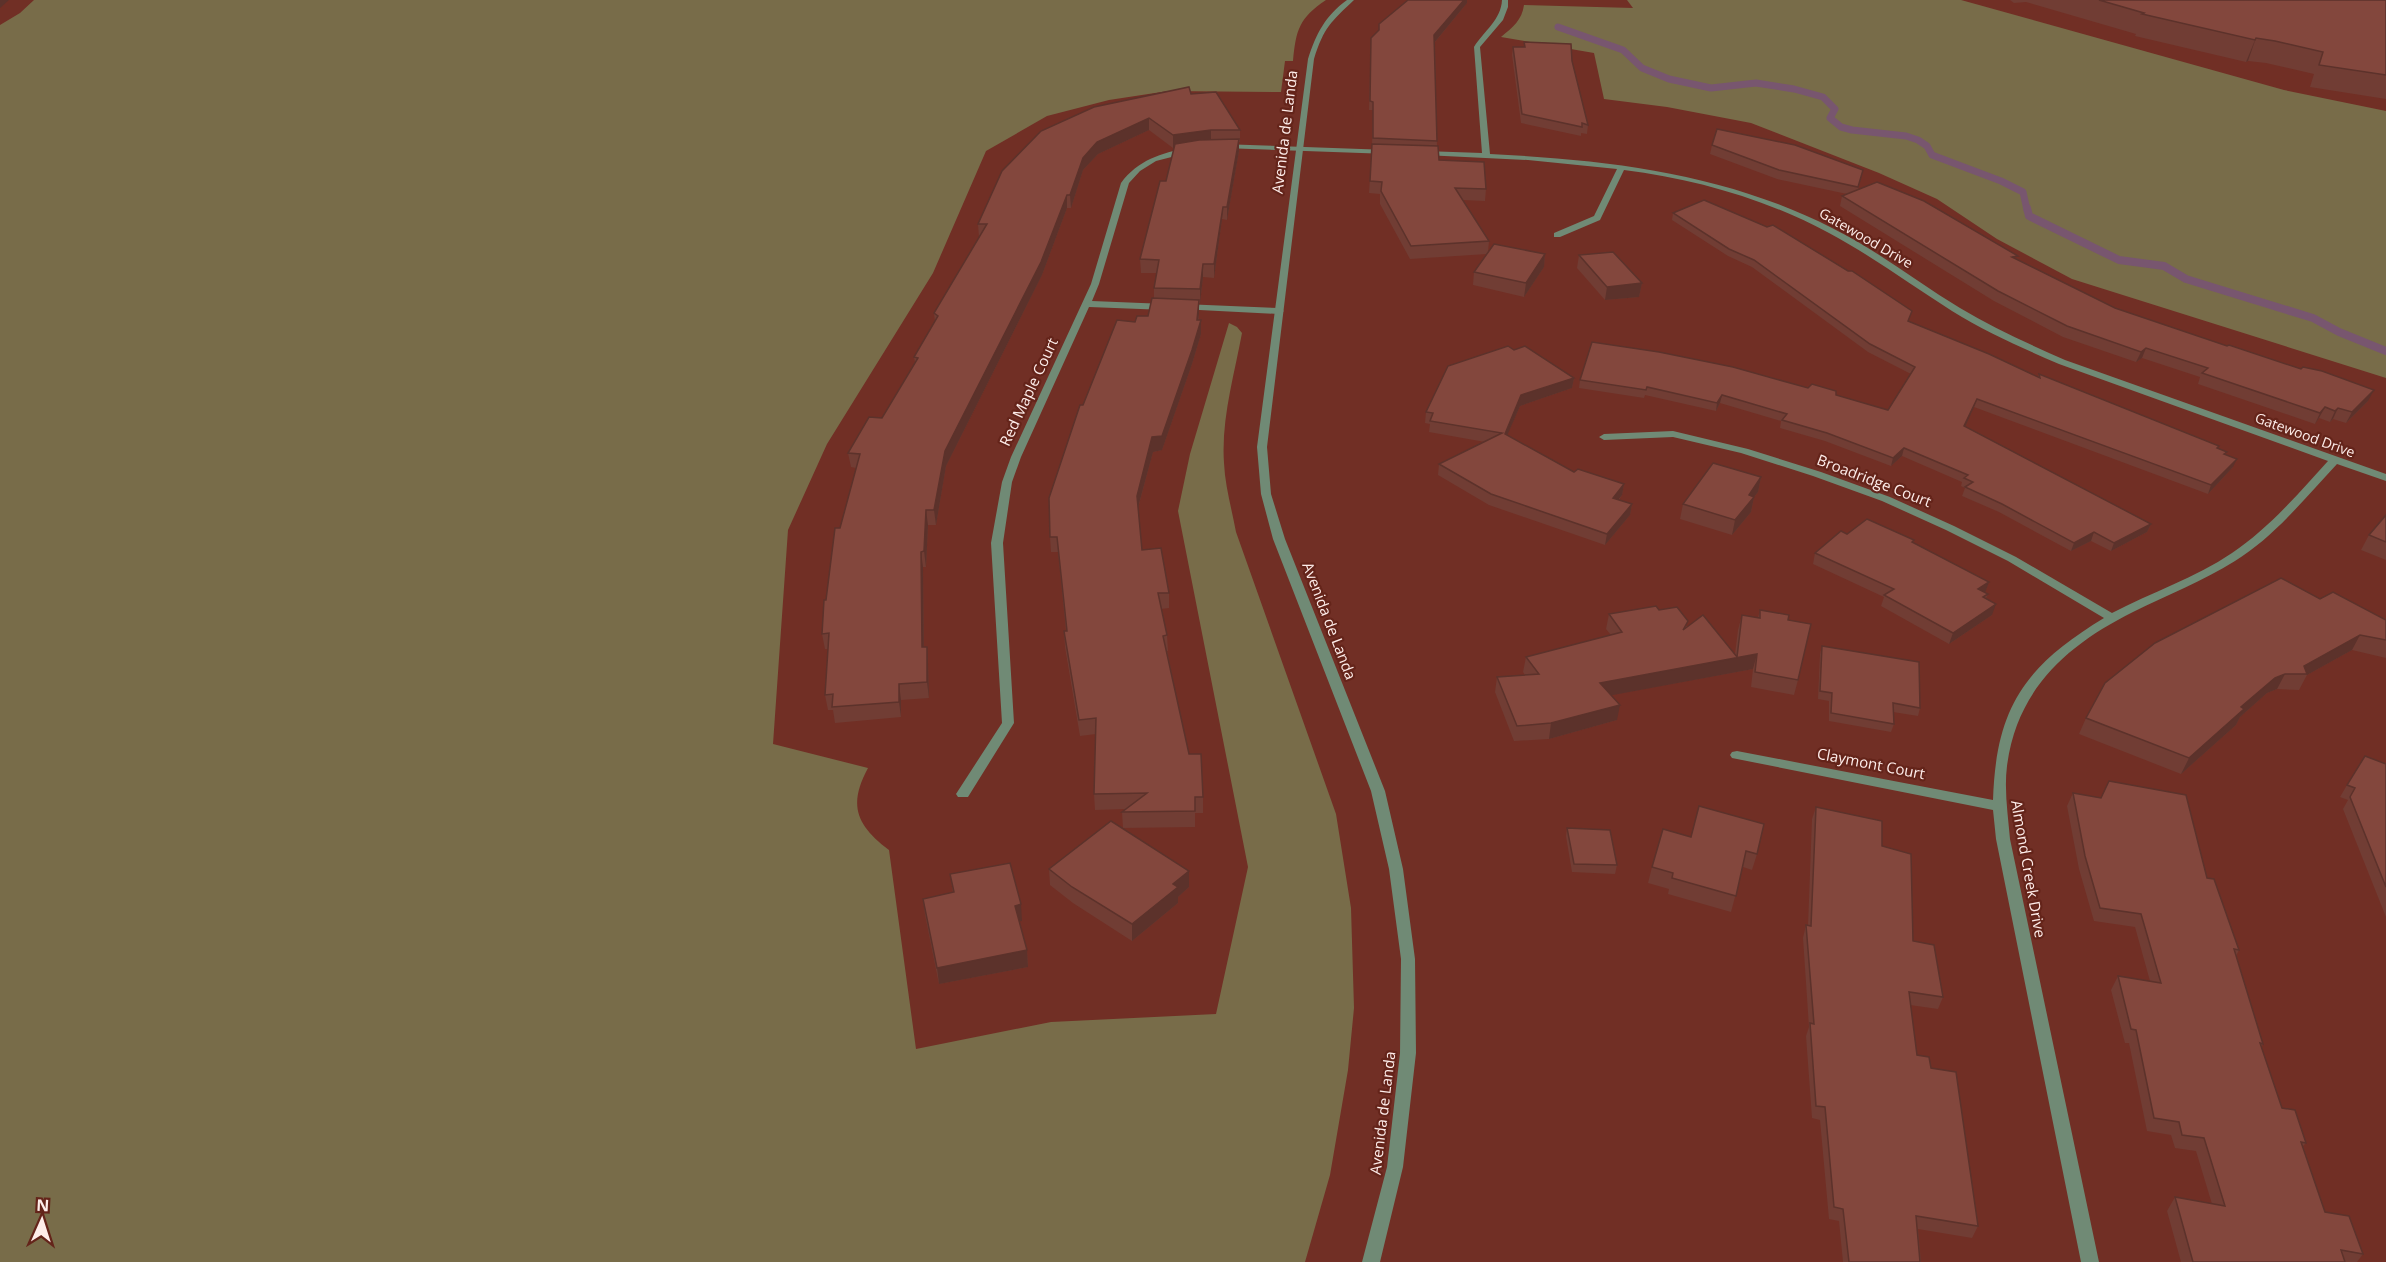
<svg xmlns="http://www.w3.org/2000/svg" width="2386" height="1262" font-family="'Open Sans',sans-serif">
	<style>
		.green { fill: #786c49 }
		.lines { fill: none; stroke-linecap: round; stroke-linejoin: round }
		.stream-far1 { stroke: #78566f; stroke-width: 7 }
		.stream { stroke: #78566f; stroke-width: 8 }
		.minor { fill: #708a75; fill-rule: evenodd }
		.tertiary { fill: #708a75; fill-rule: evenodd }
		.wall { fill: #713d34 }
		.shaded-wall { fill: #5c322b }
		.building { fill: #83473d; stroke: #5c322b; stroke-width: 1.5 }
		.labels { text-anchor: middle; stroke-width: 4.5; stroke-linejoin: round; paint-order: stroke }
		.far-street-label { font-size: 14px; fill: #feedea; stroke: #64241a }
		.street-label { font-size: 15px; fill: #feedea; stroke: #64241a }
	</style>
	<rect width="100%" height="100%" fill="#712f25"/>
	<g class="green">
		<path d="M 34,0 L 1326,0 C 1299,18 1296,30 1293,61 L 1285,61 L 1281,92 L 1168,91 L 1109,100 L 1047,116 L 986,151 L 933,273 L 827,444 L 788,530 L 773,744 L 868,768 C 848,805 856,825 889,850 L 916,1049 L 1051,1022 L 1216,1014 L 1248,867 L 1178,511 L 1190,454 L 1229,323 L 1237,327 L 1242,333 C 1234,376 1221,420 1224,463 C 1225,486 1232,510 1236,532 L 1336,814 L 1351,908 L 1354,1008 L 1348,1070 L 1330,1175 L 1305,1262 L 0,1262 L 0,25 L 20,13 Z"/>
		<path d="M 1627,0 L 1961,0 L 2284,90 L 2386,111 L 2386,378 L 2072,279 L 1997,239 L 1937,199 L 1879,173 L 1751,123 L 1667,107 L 1604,99 L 1594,53 L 1501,37 C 1513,27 1522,20 1524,5 L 1633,8 Z"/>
	</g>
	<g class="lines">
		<polyline class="stream-far1" points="1558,27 1623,50 1642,68 1669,79 1711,88 1756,83 1794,89 1823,97 1835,109 1830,118 1841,127 1852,130 1906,136 1918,140 1927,146 1932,155 2001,181 2023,192 2027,210"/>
		<polyline class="stream" points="2027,208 2029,216 2119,260 2164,266 2186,279 2313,318 2339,332 2386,351"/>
		<g class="minor">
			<path d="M 1502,0 L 1508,0 L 1508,7 L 1503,20 L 1480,47 L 1490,154 C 1609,160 1724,173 1832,228 C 1877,250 1917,282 1960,308 C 1993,328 2029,344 2065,360 L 2386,474 L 2386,481 L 2337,464 C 2305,498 2275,536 2235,561 C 2203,581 2167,595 2133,612 C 2067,645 2017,689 2007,766 C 2004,790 2008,815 2010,839 L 2099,1262 L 2081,1262 L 1996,839 L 1993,810 L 1737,759 L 1732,758 L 1730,755 L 1732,752 L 1737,751 L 1993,800 C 1996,707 2025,666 2104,618 L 2008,561 L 1946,530 L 1882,501 L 1813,476 L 1741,453 L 1673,437 L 1604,440 L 1599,437 L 1604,434 L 1673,431 L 1748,449 L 1821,472 L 1890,497 L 1954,526 L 2016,557 L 2112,613 C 2152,592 2195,578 2232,553 C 2269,528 2298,494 2328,461 L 2059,364 C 2022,348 1986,332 1952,311 C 1911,285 1872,256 1829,233 C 1766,199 1695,179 1624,170 L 1600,220 L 1560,237 L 1554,237 L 1554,233 L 1594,216 L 1617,169 L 1528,160 L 1424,155 L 1420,153 L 1424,151 L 1482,153 L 1474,47 C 1484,31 1501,20 1502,0 Z"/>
			<polygon points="1220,144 1389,150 1393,152 1389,154 1223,148 1219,146"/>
			<path d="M 1188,148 L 1192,150 L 1191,152 L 1156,161 L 1140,171 L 1129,183 L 1099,284 L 1092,301 L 1166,304 L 1171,307 L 1166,310 L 1089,307 L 1021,457 L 1012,482 L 1003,543 L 1014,723 L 968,797 L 958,797 L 956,794 L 1002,723 L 991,543 L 1002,482 L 1011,457 L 1091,284 L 1121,183 C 1138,160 1161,153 1188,148 Z"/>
			<polygon points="1183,304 1279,308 1284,311 1279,314 1180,309 1178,307"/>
		</g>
		<path class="tertiary" d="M 1347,0 L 1354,0 C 1331,22 1324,27 1314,59 L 1267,447 L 1271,494 L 1285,539 L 1385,791 L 1403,869 L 1415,959 L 1416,1053 L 1403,1167 L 1380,1262 L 1362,1262 L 1387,1167 L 1400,1053 L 1401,959 L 1389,869 L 1371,791 L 1273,539 L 1261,494 L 1257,447 L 1308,59 C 1316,34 1325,16 1347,0 Z"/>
	</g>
	<g class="wall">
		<polygon points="1408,0 1467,0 1467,3 1435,42 1437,146 1439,160 1486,189 1485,201 1463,200 1489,241 1488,252 1545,254 1544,267 1524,297 1473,285 1474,272 1487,254 1410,259 1380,204 1380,194 1369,193 1372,146 1373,110 1369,110 1371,38"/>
		<polygon points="2010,0 2386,0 2386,99 2310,87 2314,74 2266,63 2248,61 2246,62 2135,36 2136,34 2026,2 2014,3"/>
		<polygon points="1524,42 1572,61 1588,125 1587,134 1581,133 1581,136 1521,123 1512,55 1513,47 1524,47"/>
		<polygon points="1191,94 1240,130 1240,142 1239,142 1239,151 1227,220 1222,219 1214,278 1203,277 1200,303 1199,303 1199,320 1201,320 1201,334 1192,364 1162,450 1153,452 1138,508 1142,550 1169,593 1169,608 1161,609 1167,635 1168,651 1167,651 1189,754 1203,797 1203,813 1195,813 1195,827 1123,828 1122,812 1126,809 1095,810 1094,794 1096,734 1080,736 1065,647 1064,631 1066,631 1058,552 1051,552 1050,537 1083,405 1135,322 1148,316 1154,298 1154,288 1157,273 1141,273 1140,259 1166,181 1175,147 1173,148 1149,130 1098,154 1083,170 1071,208 1067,208 1042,275 946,466 936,525 928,525 926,567 923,567 924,647 927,647 928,663 929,698 901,700 901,717 835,723 833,710 828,710 825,695 828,649 825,649 822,634 826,600 840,528 856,468 851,467 848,453 882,418 915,362 914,357 935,322 934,313 980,237 979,237 978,224 1002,171"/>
		<polygon points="1712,145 1863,170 1858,190 2017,259 2115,308 2368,401 2346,423 2333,419 2330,422 2319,418 2315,424 2198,384 2200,377 2142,358 2136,362 2063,337 1994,301 1840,206 1842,196 1847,194 1777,179 1710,154"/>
		<polygon points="1673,213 1908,322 2038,377 2039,374 2219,446 2218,448 2225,455 2233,467 2208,494 1974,407 1965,427 2151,524 2147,532 2111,551 2091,541 2071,551 1999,512 1962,496 1965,488 1961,486 1962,482 1902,456 1891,466 1825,441 1780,428 1781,421 1720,403 1716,411 1645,395 1644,398 1579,388 1580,380 1808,388 1836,395 1888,410 1911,374 1868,352 1752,267 1728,256 1672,220"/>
		<polygon points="1579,255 1642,283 1639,297 1605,300 1577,268"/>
		<polygon points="1514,350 1574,378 1572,388 1520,406 1507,435 1574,472 1624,484 1622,495 1619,500 1632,504 1630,515 1605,545 1489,505 1438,475 1439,464 1485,442 1429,432 1430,424 1425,423 1426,412"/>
		<polygon points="1761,477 1758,492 1754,497 1751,512 1732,535 1680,519 1683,504"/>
		<polygon points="2386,515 2386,560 2361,550 2369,535"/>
		<polygon points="1847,534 1914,540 1913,543 1989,582 1985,592 1988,594 1986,598 1992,615 1949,644 1881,606 1884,597 1813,564 1815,553"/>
		<polygon points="2320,599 2386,620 2386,658 2352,650 2307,675 2299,690 2277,689 2267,693 2240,717 2236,725 2181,774 2079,734 2086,718"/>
		<polygon points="1659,610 1735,654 1738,630 1742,615 1758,618 1760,610 1788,620 1798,680 1794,695 1751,687 1753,669 1611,695 1617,720 1549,739 1514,741 1495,692 1497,677 1525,675 1523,672 1526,657 1611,635 1606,629 1609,614"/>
		<polygon points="1822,646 1920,708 1918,716 1893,712 1894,724 1891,732 1829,721 1829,701 1818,699 1820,654"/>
		<polygon points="2386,764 2386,917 2343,809 2348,800 2340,797 2347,785"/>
		<polygon points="2073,793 2207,878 2239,950 2236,956 2263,1044 2261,1048 2282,1108 2306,1143 2303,1146 2325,1212 2363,1254 2357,1262 2181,1262 2167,1211 2175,1197 2212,1204 2196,1151 2175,1148 2171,1135 2147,1131 2129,1043 2125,1043 2111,990 2118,976 2150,981 2135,927 2094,921 2079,869 2067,806"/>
		<polygon points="1816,807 1882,846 1913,941 1943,997 1938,1009 1910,1005 1917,1055 1931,1068 1978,1226 1972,1238 1918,1229 1921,1262 1843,1262 1839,1221 1829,1219 1820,1120 1812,1118 1806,1036 1809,1027 1803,938 1806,925 1808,926 1812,819"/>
		<polygon points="1567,828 1617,865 1615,874 1572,872 1566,836"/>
		<polygon points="1691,837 1757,854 1752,870 1743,867 1731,912 1668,894 1669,889 1648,883 1652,867"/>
		<polygon points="1049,869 1189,887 1178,897 1178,903 1132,941 1073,903 1050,885"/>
		<polygon points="950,874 1022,921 1019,921 1027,950 1028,967 939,984 925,915 923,899 953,893"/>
	</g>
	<g class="shaded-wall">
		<polygon points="0,0 9,0 0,8"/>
		<polygon points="1464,0 1467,0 1467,3 1434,43 1434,35"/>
		<polygon points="2256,38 2248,61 2246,62 2255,40"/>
		<polygon points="1149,118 1149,130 1098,154 1083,170 1071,208 1070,195 1083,158 1097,142"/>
		<polygon points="1211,130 1211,143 1173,148 1173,135"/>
		<polygon points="1239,139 1239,151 1227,220 1227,207"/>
		<polygon points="1067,195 1067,208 1042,275 946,466 936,525 934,510 945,451"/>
		<polygon points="1223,207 1222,219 1214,278 1214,264"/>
		<polygon points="1545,254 1544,267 1524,297 1526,283"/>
		<polygon points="1203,264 1203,277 1200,303 1200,289"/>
		<polygon points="1642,283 1639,297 1605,300 1607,287"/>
		<polygon points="1199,300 1199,313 1197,333 1201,320 1201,334 1192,364 1162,450 1153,452 1137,511 1137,496 1152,437 1197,320"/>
		<polygon points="2146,348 2142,358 2136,362 2141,352"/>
		<polygon points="1574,378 1572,388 1520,406 1503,445 1505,434 1521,395"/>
		<polygon points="2374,390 2368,401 2346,423 2352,412"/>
		<polygon points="1722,395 1720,403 1716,411 1717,403"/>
		<polygon points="1977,399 1974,407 1962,434 1964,426"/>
		<polygon points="2325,407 2319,418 2315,424 2320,413"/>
		<polygon points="2338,408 2333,419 2330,422 2335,411"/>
		<polygon points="1904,448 1902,456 1891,466 1893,458"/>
		<polygon points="2237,459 2233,467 2208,494 2211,485"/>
		<polygon points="1761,477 1758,492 1754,497 1751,512 1732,535 1735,520 1749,495"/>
		<polygon points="1624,484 1622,495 1611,509 1613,498"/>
		<polygon points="1632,504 1630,515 1605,545 1607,534"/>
		<polygon points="926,510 928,525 926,567 924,551"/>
		<polygon points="2151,524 2147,532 2111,551 2114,543"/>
		<polygon points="2094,532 2091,541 2071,551 2074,543"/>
		<polygon points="921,552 923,567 924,663 922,647"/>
		<polygon points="1989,582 1985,593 1978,589"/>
		<polygon points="1996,604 1992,615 1949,644 1953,633"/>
		<polygon points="2360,635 2352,650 2307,675 2304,666"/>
		<polygon points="927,647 928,663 929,698 927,682"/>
		<polygon points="1757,654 1753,669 1597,698 1600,683"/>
		<polygon points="2285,674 2277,689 2267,693 2240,717 2236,725 2181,774 2189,758 2241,707 2275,678"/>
		<polygon points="899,684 901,700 901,717 899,702"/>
		<polygon points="1620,705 1617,720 1549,739 1551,723"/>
		<polygon points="1189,871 1189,887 1178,897 1178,903 1132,941 1132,924 1173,884"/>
		<polygon points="1021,904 1022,921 1016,922 1015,906"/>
		<polygon points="1027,950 1028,967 939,984 937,968"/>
	</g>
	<g class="building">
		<polygon points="1408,0 1464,0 1434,35 1437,141 1373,138 1373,102 1370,101 1371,38 1379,30 1379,24"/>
		<polygon points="2099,0 2386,0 2386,75 2319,65 2323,52 2275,41 2256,38 2255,40 2142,14 2144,13"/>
		<polygon points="1524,42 1571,44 1572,61 1588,125 1582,123 1582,127 1522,114 1513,47 1525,47"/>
		<polygon points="1189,87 1191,94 1216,92 1240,130 1211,130 1173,135 1149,118 1097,142 1083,158 1070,195 1067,195 1041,262 945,451 934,510 926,510 924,551 921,552 922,647 927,647 927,682 899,684 899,702 832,707 833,694 825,695 829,633 822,634 824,600 826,600 835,528 840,528 860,454 848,453 869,417 882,418 918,358 914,357 938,316 934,313 987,224 978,224 1002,171 1041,131 1094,107"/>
		<polygon points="1717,129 1795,145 1863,170 1858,187 1779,170 1712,145"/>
		<polygon points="1239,139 1227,207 1223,207 1214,264 1203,264 1200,289 1154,288 1159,260 1140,259 1160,181 1166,181 1175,144 1199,140"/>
		<polygon points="1372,144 1438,146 1439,160 1484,162 1486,189 1455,188 1489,241 1411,246 1381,191 1382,182 1370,181"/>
		<polygon points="1877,182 1924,201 2018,256 2012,257 2115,308 2227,346 2229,345 2301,369 2303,367 2322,371 2374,390 2352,412 2338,408 2335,411 2325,407 2320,413 2202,373 2208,368 2146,348 2141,352 2067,326 1998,291 1842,196"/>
		<polygon points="1704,200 1767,227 1773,225 1848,271 1852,271 1912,311 1908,321 1989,354 2040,378 2039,374 2219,446 2217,448 2227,452 2224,454 2237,459 2211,485 1977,399 1964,426 2151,524 2114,543 2094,532 2074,543 2002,504 1965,487 1973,482 1964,478 1968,475 1904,448 1893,458 1827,433 1782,420 1787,414 1722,395 1717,403 1647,387 1646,390 1580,380 1592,342 1659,352 1733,367 1808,388 1812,384 1836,391 1836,395 1888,410 1915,367 1870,344 1754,260 1729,249 1673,213"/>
		<polygon points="1494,244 1545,254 1526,283 1474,272"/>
		<polygon points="1613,252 1642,283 1607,287 1579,255"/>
		<polygon points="1152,298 1199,300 1197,320 1201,320 1192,350 1162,436 1152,437 1137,496 1142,550 1161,548 1169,593 1158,593 1167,635 1163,636 1189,754 1201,754 1203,797 1195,797 1195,811 1122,812 1147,793 1094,794 1096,718 1079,720 1064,631 1067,631 1057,537 1050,537 1049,498 1080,405 1083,405 1117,320 1135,322 1137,316 1148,316"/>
		<polygon points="1508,346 1514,350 1525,346 1574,378 1521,395 1505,434 1574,472 1578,469 1624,484 1613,498 1632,504 1607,534 1491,494 1439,464 1502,433 1430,421 1433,413 1426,412 1448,366"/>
		<polygon points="1713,463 1761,477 1749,495 1754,497 1735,520 1683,504"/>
		<polygon points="2386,515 2386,542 2369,535"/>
		<polygon points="1867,519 1914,540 1912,542 1989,582 1978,589 1988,594 1983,597 1996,604 1953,633 1884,595 1894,589 1815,553 1841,531 1847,534"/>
		<polygon points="2281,578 2320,599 2333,592 2386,620 2386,640 2360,635 2304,666 2307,674 2285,674 2275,678 2241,707 2244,709 2189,758 2086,718 2105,683 2155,643"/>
		<polygon points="1656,606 1659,610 1677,607 1688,621 1683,630 1703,615 1737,657 1742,615 1760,618 1760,610 1789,615 1788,620 1811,624 1798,680 1755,672 1757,654 1600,683 1620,705 1551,723 1517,726 1497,677 1539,674 1526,657 1622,632 1609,614"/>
		<polygon points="1822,646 1919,662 1920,708 1893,703 1894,724 1831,713 1832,693 1820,691"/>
		<polygon points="2365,756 2386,764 2386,887 2350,797 2355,788 2347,785"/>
		<polygon points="2109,781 2186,795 2207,878 2214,879 2239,950 2234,949 2263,1044 2260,1043 2282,1108 2295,1110 2306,1143 2301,1142 2325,1212 2349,1216 2363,1254 2341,1250 2345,1262 2193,1262 2175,1197 2225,1206 2204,1138 2182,1135 2179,1122 2154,1118 2136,1030 2131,1029 2118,976 2161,983 2141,914 2100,908 2085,856 2073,793 2101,798"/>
		<polygon points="1699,806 1764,824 1757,854 1746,851 1736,896 1672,878 1673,873 1652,867 1663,829 1691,837"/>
		<polygon points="1816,807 1882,821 1882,846 1911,854 1913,941 1934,945 1943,997 1909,992 1917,1055 1929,1057 1931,1068 1956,1072 1978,1226 1916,1216 1920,1262 1849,1262 1843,1209 1834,1207 1825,1107 1816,1106 1810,1023 1814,1024 1806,925 1811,926"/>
		<polygon points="1111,821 1189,871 1173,884 1178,887 1132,924 1072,887 1049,869"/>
		<polygon points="1567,828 1610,830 1617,865 1574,864"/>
		<polygon points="1010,863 1021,904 1015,906 1027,950 937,968 923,899 954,892 950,874"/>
	</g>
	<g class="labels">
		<g class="far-street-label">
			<text transform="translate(1866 238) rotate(30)" y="5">Gatewood Drive</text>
			<text transform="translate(2305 435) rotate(20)" y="5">Gatewood Drive</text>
		</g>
		<g class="street-label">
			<text transform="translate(1285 132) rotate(-83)" y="5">Avenida de Landa</text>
			<text transform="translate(1029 392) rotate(-65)" y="5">Red Maple Court</text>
			<text transform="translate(1874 481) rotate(21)" y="5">Broadridge Court</text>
			<text transform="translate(1329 621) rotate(69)" y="5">Avenida de Landa</text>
			<text transform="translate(1871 764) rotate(11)" y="5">Claymont Court</text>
			<text transform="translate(2028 869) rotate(80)" y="5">Almond Creek Drive</text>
			<text transform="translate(1383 1113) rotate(-83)" y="5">Avenida de Landa</text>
		</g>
	</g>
	<g transform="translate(42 1220) rotate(3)" stroke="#64241a" stroke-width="4.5" paint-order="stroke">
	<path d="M0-4.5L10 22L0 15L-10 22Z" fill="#feedea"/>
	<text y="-9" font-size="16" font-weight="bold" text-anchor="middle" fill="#feedea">N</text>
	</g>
</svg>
